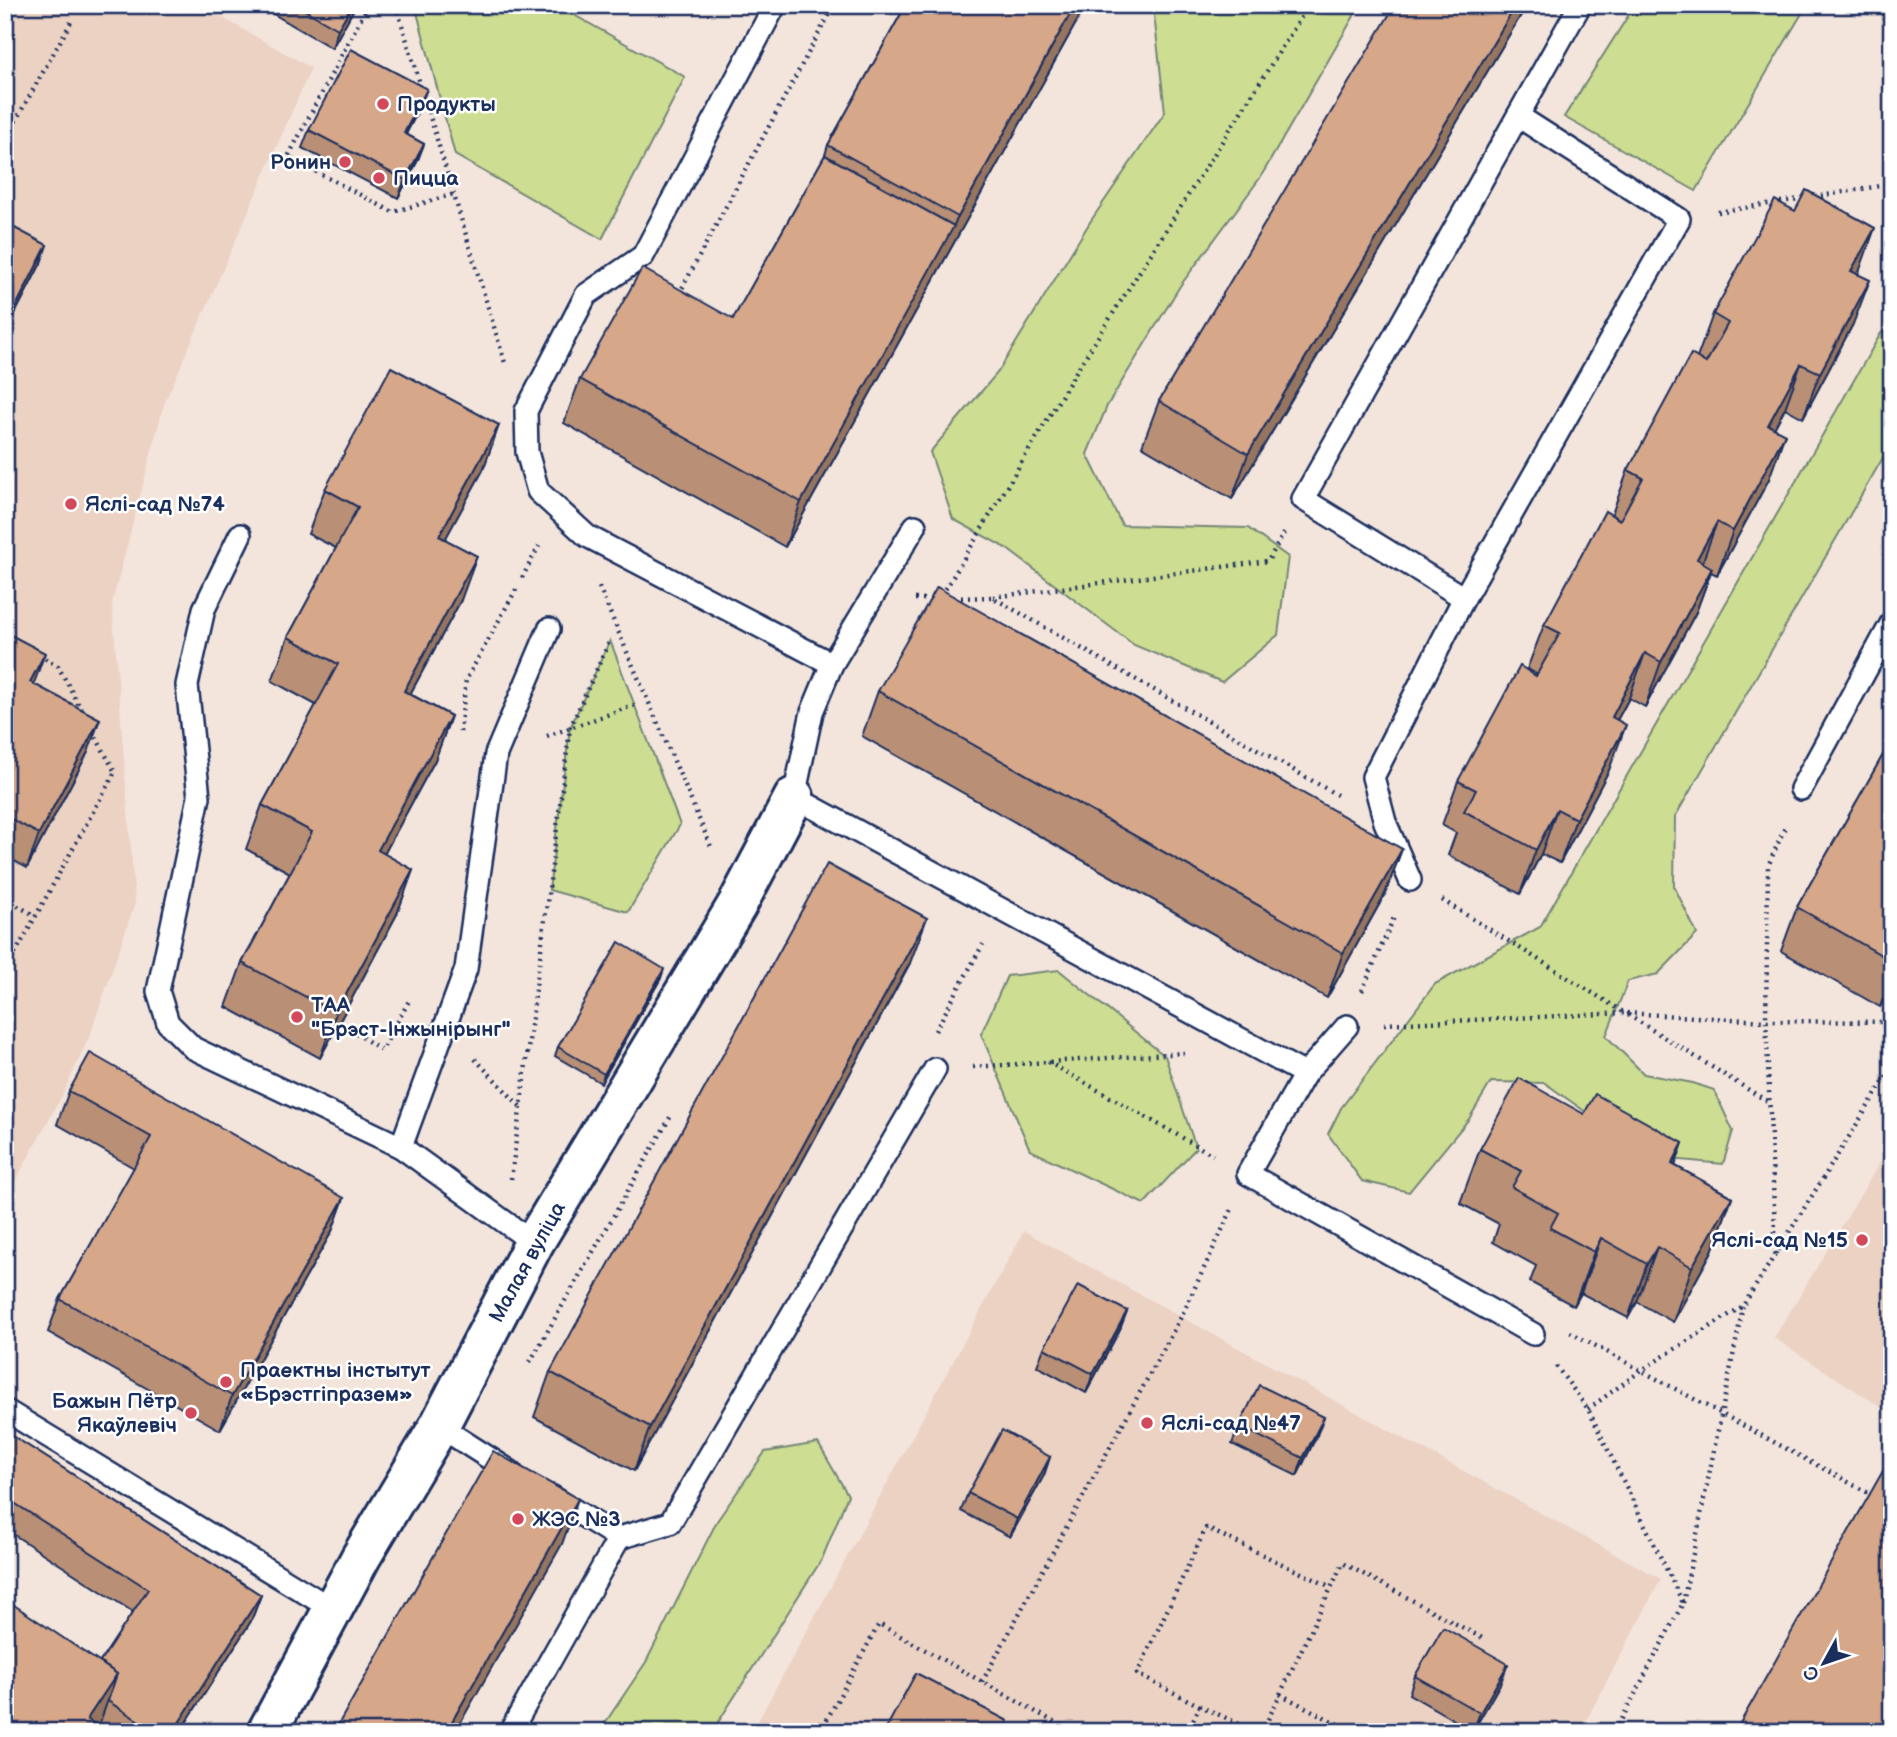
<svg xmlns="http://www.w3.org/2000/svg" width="1897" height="1737" font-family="'Balsamiq Sans',sans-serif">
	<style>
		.built { fill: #ebd2c3 }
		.green { fill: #cddd91; stroke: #748678; stroke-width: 2 }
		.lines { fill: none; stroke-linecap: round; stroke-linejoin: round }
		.lane-casing { stroke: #1b2f5e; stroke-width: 26 }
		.street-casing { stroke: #1b2f5e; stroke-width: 44 }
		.path { stroke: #1b2f5e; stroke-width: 4.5; stroke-dasharray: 2 5; stroke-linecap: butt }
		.lane { stroke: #fff; stroke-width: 21 }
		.street { stroke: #fff; stroke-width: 38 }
		.wall { fill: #b99076; stroke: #1b2f5e; stroke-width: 2 }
		.shaded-wall { fill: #967560; stroke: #1b2f5e; stroke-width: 2 }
		.building { fill: #d7a789; stroke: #1b2f5e; stroke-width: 2 }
		.poi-dot { fill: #d1495b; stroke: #fff; stroke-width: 2.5 }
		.labels { text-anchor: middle; stroke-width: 5; stroke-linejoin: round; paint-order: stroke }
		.poi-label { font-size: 21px; font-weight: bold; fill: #1b2f5e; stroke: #fff; text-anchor: start }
		.street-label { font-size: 21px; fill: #1b2f5e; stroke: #fff }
	</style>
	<rect width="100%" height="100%" fill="#f3e5dc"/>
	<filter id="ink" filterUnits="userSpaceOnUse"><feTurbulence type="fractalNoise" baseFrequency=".0143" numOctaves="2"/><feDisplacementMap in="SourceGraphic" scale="14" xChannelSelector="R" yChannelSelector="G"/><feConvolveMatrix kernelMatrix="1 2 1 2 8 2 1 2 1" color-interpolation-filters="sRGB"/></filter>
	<g filter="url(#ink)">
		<g class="built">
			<polygon points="5,5 200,5 311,68 164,404 112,603 135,903 90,1035 65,1090 5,1200"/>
			<polygon points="1892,1143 1892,1414 1774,1338"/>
			<polygon points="1024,1231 1661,1579 1580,1732 752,1732"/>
		</g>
		<g class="green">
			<polygon points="415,5 556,5 685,77 602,239 455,155"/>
			<polygon points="1153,5 1353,5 1354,16 1260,178 1180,286 1107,406 1087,454 1122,525 1248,528 1288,557 1278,635 1222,682 1134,645 1006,548 953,519 930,452 998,372 1090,222 1165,112"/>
			<polygon points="1635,5 1807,5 1696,191 1564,117"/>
			<polygon points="1892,328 1892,442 1675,817 1674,886 1697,934 1658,974 1628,981 1606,1036 1644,1074 1693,1083 1714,1090 1733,1131 1723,1164 1649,1157 1545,1083 1491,1082 1469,1119 1409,1192 1362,1181 1328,1134 1341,1108 1435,984 1540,927 1881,333"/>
			<polygon points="610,640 680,825 628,912 549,890 570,728"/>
			<polygon points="1059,970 1165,1056 1196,1148 1144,1204 1030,1150 981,1034 1007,976"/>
			<polygon points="818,1443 848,1495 822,1559 712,1732 599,1732 646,1662 717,1521 765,1452"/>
		</g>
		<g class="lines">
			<defs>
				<g id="lane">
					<polyline points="775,5 643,256 586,295 526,411 527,452 538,491 587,536 832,664 915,526"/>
					<polyline points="240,535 204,609 187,685 199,797 158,991 168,1023 193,1048 401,1147 534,1243"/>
					<polyline points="1464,598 1679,219 1518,116"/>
					<polyline points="832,664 812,712 794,797 1305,1074 1347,1026"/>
					<polyline points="1801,789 1892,622"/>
					<polyline points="1410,880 1385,822 1373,777 1464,598 1303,499 1580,5"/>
					<polyline points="1305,1074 1248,1174 1533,1334"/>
					<polyline points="401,1147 466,969 496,754 549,629"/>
					<polyline points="5,1410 332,1609"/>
					<polyline points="439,1426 511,1472"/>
					<polyline points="619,1538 670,1523 935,1069"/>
					<polyline points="510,1732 619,1538 551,1496"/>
				</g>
				<polyline id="street" points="267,1732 361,1557 439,1426 534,1243 737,905 794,797"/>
			</defs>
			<use href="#lane" class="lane-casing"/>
			<use href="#street" class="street-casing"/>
			<g class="path">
				<polyline points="368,5 288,157 393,212 454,194"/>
				<polyline points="396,5 505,363"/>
				<polyline points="5,140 71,22"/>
				<polyline points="1814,197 1892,184"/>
				<polyline points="1718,212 1806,198"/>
				<polyline points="679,294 834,5"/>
				<polyline points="522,578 539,546"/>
				<polyline points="599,587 712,849"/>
				<polyline points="942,595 1077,370 1309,5"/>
				<polyline points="993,597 1268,561 1284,533"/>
				<polyline points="954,598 992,597 1337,795"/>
				<polyline points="915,599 934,599"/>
				<polyline points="39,655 58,666 83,713"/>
				<polyline points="460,732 466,680 518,586"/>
				<polyline points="547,736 635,705"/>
				<polyline points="5,899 36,916"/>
				<polyline points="1442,900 1625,1013 1766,1021 1892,1022"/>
				<polyline points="5,972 115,772 92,730"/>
				<polyline points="1362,991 1395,915"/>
				<polyline points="338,1022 382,1050 410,999"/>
				<polyline points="1384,1024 1625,1013 1770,1103"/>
				<polyline points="935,1031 983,944"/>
				<polyline points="475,1059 520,1106"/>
				<polyline points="1048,1062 1213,1155"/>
				<polyline points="973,1067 1184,1053"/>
				<polyline points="511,1179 570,728 610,640"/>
				<polyline points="1776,1254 1766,1021 1768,866 1786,825"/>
				<polyline points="1570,1332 1874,1496"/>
				<polyline points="530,1362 672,1114"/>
				<polyline points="1556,1366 1588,1409 1683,1603 1615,1732"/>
				<polyline points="1588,1409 1642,1370 1743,1306 1892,1068"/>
				<polyline points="1683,1603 1743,1307"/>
				<polyline points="982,1682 1181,1317 1232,1209"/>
				<polyline points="1280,1694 1353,1732"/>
				<polyline points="1200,1706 1137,1674 1206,1528 1331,1587"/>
				<polyline points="820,1732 879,1624 1072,1732"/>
				<polyline points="1187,1732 1200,1706 1257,1732"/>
				<polyline points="1262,1732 1343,1563 1484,1639"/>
			</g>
			<use href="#lane" class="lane"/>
			<use href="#street" class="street"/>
		</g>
		<g class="wall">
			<polygon points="40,5 49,5 47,9"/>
			<polygon points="258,5 356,5 332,48"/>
			<polygon points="906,5 1086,5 785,547 564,423 580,379 733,319 825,155 828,145"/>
			<polygon points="1527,5 1232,499 1142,446 1159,401"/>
			<polygon points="420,107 406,134 424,144 417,162 398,198 302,148 309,130"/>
			<polygon points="5,223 41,263 5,333"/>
			<polygon points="1858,274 1853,324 1803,418 1785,408 1774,428 1769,479 1717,575 1711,572 1696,612 1645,707 1629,698 1617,720 1609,770 1560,863 1541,854 1520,894 1448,855 1456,833 1442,825 1458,781 1537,674 1527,669 1544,625 1620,520 1612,514 1628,470 1697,358 1713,314"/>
			<polygon points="499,425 483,470 445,539 461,600 410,694 451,716 435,760 384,854 413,870 397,914 320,1058 226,1007 242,963 290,873 246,849 262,805 316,705 272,681 288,637 336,548 308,534 325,489"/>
			<polygon points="5,632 34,684 88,752 27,868 5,856"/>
			<polygon points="878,691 1402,849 1385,894 1327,998 862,736"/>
			<polygon points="1892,739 1892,986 1880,1007 1781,951 1797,907"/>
			<polygon points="910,963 634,1471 534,1417 550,1372"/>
			<polygon points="661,978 601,1083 555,1056 558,1047"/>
			<polygon points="69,1091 344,1198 332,1231 220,1430 48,1332 60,1299 134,1168 57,1124"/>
			<polygon points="1584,1114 1683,1143 1675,1166 1732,1197 1712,1251 1673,1322 1637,1302 1628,1318 1581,1293 1574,1306 1530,1282 1536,1266 1493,1242 1499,1224 1460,1203 1480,1149"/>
			<polygon points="1127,1311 1120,1329 1086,1393 1037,1366 1044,1348"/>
			<polygon points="1239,1426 1317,1435 1297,1476 1232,1444"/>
			<polygon points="5,1431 261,1595 251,1621 180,1732 5,1732 100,1662 133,1612 5,1529"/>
			<polygon points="1050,1457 1044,1475 1010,1537 961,1511 968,1493"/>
			<polygon points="1415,1676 1501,1682 1473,1731 1409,1694"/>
		</g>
		<g class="shaded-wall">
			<polygon points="352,5 356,5 332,48 338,29"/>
			<polygon points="1075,5 1086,5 785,547 801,502"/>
			<polygon points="1516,5 1527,5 1232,499 1248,454"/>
			<polygon points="427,89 420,107 397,151 404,133"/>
			<polygon points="424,144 417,162 398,198 405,180"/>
			<polygon points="1875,228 1859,272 1835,315 1851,271"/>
			<polygon points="47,245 41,263 5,333 10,318"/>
			<polygon points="1870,280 1853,324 1803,418 1820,373"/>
			<polygon points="1801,364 1785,408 1752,470 1768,425"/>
			<polygon points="499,425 483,470 423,580 439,536"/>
			<polygon points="1785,434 1769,479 1717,575 1733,531"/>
			<polygon points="1717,522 1701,566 1697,559"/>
			<polygon points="477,556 461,600 388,735 404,691"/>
			<polygon points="1712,568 1696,612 1645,707 1661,662"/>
			<polygon points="45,653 33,686 30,682"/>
			<polygon points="1645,653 1629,698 1595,761 1612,717"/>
			<polygon points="451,716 435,760 362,895 378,850"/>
			<polygon points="100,719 88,752 27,868 39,834"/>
			<polygon points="1626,725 1609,770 1560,863 1576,819"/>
			<polygon points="1557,809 1541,854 1520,894 1536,850"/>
			<polygon points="1402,849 1385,894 1327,998 1343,953"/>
			<polygon points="413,870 397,914 320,1058 336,1013"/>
			<polygon points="927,918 910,963 634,1471 650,1427"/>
			<polygon points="664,969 661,978 601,1083 604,1074"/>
			<polygon points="1892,974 1892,986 1880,1007"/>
			<polygon points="1683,1143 1663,1197 1672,1164"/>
			<polygon points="1732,1197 1712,1251 1673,1322 1692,1267"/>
			<polygon points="344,1198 332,1231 220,1430 232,1396"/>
			<polygon points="1601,1238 1581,1293 1574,1306 1594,1252"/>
			<polygon points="1657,1247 1637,1302 1628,1318 1647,1264"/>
			<polygon points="1127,1311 1120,1329 1086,1393 1093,1374"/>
			<polygon points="1324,1417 1317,1435 1297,1476 1303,1458"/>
			<polygon points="1050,1457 1044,1475 1010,1537 1017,1519"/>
			<polygon points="578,1499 562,1544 455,1732 446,1732"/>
			<polygon points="261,1595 251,1621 180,1732 173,1732"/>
			<polygon points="1508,1664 1501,1682 1473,1731 1480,1713"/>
			<polygon points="117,1674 98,1728 87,1719"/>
		</g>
		<g class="building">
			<polygon points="296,5 352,5 338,29"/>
			<polygon points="906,5 1075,5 958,217 828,145"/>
			<polygon points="1395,5 1516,5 1248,454 1159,401"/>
			<polygon points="351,49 427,89 404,133 424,144 405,180 309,130"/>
			<polygon points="825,155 954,226 801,502 580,379 642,268 733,319"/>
			<polygon points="1806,190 1875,228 1851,271 1870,280 1820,373 1801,364 1768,425 1785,434 1733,531 1717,522 1697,559 1712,568 1661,662 1645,653 1612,717 1626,725 1576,819 1557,809 1536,850 1464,811 1476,790 1458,781 1520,666 1536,676 1560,633 1544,625 1605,511 1620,520 1643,478 1628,470 1691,354 1706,363 1728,323 1713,314 1775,200 1795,211"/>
			<polygon points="5,223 47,245 10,318 5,316"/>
			<polygon points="391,367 499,425 439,536 477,556 404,691 451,716 378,850 413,870 336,1013 242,963 312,832 262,805 338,664 288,637 358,507 325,489"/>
			<polygon points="937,587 1402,849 1343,953 878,691"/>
			<polygon points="5,632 45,653 30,682 100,719 39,834 5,816"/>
			<polygon points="1892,739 1892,961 1797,907"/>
			<polygon points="827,864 927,918 650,1427 550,1372"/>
			<polygon points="619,942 664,969 604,1074 558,1047"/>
			<polygon points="90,1053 344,1198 232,1396 60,1299 151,1137 69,1091"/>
			<polygon points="1519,1078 1584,1114 1595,1094 1683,1143 1672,1164 1732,1197 1692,1267 1657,1247 1647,1264 1601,1238 1594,1252 1550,1228 1558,1213 1512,1187 1521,1171 1480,1149"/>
			<polygon points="1078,1285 1127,1311 1093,1374 1044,1348"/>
			<polygon points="1259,1385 1324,1417 1303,1458 1239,1426"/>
			<polygon points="1002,1430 1050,1457 1017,1519 968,1493"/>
			<polygon points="5,1431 261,1595 173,1732 156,1732 108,1701 117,1674 100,1662 148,1589 5,1497"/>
			<polygon points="493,1451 578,1499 446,1732 334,1732"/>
			<polygon points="1888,1462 1892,1464 1892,1726 1888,1732 1735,1732"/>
			<polygon points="5,1599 117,1674 87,1719 106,1732 5,1732"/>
			<polygon points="1443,1627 1508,1664 1480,1713 1415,1676"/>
			<polygon points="916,1673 1008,1721 1002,1732 884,1732"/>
		</g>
	</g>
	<g class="poi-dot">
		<circle cx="383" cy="104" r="7"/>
		<circle cx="345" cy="162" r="7"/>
		<circle cx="379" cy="178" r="7"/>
		<circle cx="71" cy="504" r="7"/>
		<circle cx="297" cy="1017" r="7"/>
		<circle cx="1862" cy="1240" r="7"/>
		<circle cx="226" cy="1382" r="7"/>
		<circle cx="191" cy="1413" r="7"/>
		<circle cx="1147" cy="1423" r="7"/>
		<circle cx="518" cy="1519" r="7"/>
	</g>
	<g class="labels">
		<g class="poi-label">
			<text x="397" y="111">Продукты</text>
			<text x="331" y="169" text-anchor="end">Ронин</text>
			<text x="393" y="185">Пицца</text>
			<text x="85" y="511">Яслі-сад №74</text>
			<text x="311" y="1012">ТАА<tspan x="311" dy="24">"Брэст-Інжынірынг"</tspan></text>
			<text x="1848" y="1247" text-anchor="end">Яслі-сад №15</text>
			<text x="240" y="1377">Праектны інстытут<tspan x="240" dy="24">«Брэстгіпразем»</tspan></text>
			<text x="177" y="1408" text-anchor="end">Бажын Пётр<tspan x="177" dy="24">Якаўлевіч</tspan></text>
			<text x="1161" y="1430">Яслі-сад №47</text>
			<text x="532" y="1526">ЖЭС №3</text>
		</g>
		<g class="street-label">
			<text transform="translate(527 1262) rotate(-61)" y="7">Малая вуліца</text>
		</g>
	</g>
	<rect width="1897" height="1737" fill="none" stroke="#fff" stroke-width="28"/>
	<rect x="14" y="14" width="1869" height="1709" fill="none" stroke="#1b2f5e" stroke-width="2.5" filter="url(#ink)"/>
	<g transform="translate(1824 1663) rotate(230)" stroke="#ffffff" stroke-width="5" paint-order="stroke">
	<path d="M0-5L12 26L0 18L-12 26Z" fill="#1b2f5e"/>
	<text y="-10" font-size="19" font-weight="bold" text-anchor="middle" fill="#1b2f5e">С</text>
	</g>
</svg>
